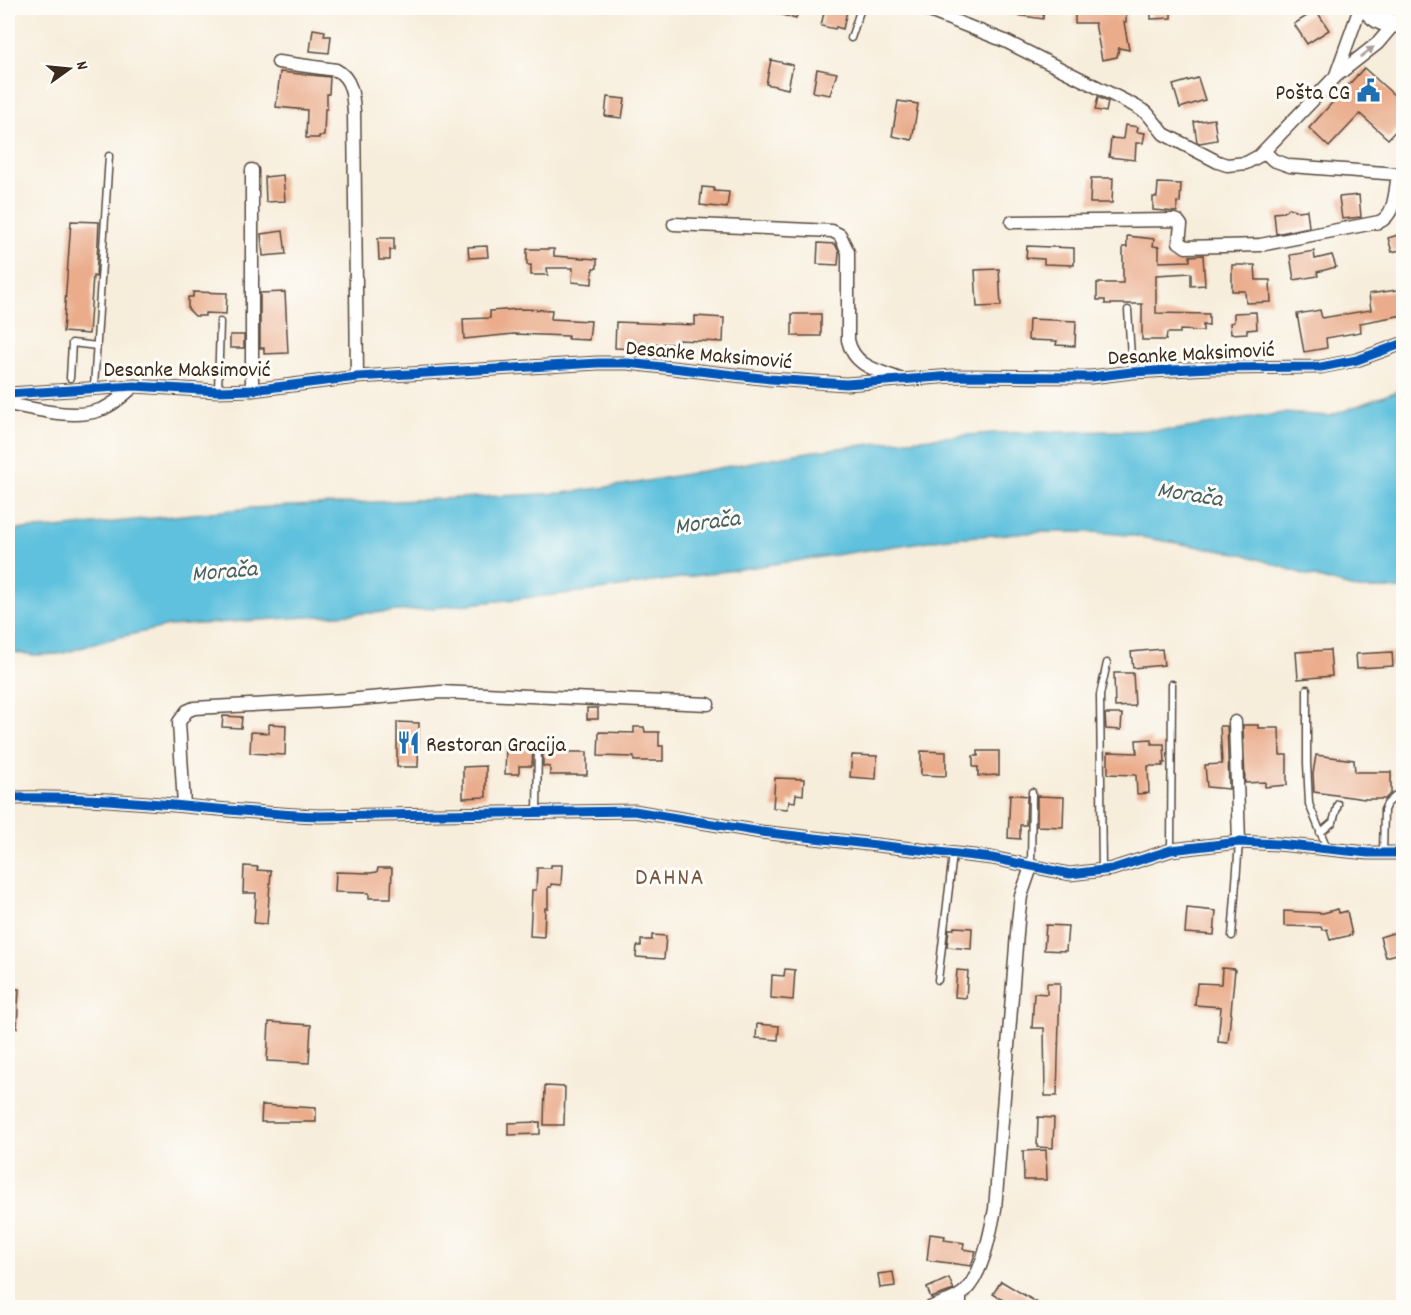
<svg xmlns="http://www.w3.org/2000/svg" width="1411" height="1315" font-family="Dekko,sans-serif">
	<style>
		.water { fill: #5fc1dd; stroke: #4d767e; stroke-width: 1.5 }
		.building { fill: #eaac8b }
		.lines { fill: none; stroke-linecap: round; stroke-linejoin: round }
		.service-casing { stroke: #57473a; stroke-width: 9 }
		.minor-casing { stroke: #57473a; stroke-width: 15 }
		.primary-casing { stroke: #57473a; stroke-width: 21 }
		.service { stroke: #fff; stroke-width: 6 }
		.minor { stroke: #fff; stroke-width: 12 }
		.primary { stroke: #fff; stroke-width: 18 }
		.cycleway-casing { stroke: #fdfcf7; stroke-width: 13 }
		.cycleway { stroke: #0057b8; stroke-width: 9 }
		.oneway { fill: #a79f9a }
		.labels { text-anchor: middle; stroke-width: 6; stroke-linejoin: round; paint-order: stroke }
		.poi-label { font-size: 22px; fill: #3b2a1e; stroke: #fdfcf7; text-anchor: end }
		.street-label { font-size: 22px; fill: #3b2a1e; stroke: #fdfcf7 }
		.water-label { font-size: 24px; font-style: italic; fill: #485f61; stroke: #fdfcf7 }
		.neighbourhood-label { font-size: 24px; letter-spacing: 1.5px; fill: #785844; stroke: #fdfcf7 }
	</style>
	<rect width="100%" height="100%" fill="#fdfcf7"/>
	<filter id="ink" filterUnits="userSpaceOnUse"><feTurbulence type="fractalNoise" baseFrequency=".0167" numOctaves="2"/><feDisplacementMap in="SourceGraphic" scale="12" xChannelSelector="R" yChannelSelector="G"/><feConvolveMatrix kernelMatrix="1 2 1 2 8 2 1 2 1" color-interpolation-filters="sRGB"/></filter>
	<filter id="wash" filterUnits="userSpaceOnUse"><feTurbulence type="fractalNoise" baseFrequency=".008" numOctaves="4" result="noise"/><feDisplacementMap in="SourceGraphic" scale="24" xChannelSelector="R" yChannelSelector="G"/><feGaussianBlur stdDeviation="1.35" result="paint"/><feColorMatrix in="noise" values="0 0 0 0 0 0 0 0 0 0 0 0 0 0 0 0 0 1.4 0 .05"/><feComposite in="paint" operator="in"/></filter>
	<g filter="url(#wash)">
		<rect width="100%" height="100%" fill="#f7eddb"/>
		<polygon class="water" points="1403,389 1403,589 1358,589 1304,574 1243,554 1129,535 1092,532 1041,532 949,538 599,590 414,610 169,626 111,639 60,654 33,655 8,651 8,530 56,528 252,508 563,493 637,483 807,452 896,441 993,433 1174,430 1283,413 1330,416"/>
		<g id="blocks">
			<g class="building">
				<polygon points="767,8 799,8 796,19 766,10"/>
				<polygon points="825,8 847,11 843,29 836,27 835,29 821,26"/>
				<polygon points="1009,8 1044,8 1043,19 1009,14"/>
				<polygon points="1075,8 1126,8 1126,22 1124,22 1129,50 1119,48 1117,57 1102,60 1095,23 1075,23"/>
				<polygon points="1151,8 1171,8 1171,18 1151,19"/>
				<polygon points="1316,10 1329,30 1307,44 1294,24"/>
				<polygon points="313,29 325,31 324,36 331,36 329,53 310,51"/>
				<polygon points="771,60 793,65 788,89 766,84"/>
				<polygon points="1364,68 1404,104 1404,122 1388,139 1360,114 1329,147 1309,128"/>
				<polygon points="817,69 837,73 830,95 813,92"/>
				<polygon points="280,72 330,77 329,94 327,94 327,109 325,109 324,136 319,136 319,138 306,138 307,110 276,107"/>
				<polygon points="1198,78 1205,100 1180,108 1173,85"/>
				<polygon points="607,97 625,99 622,118 605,116"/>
				<polygon points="1098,97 1108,102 1106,112 1095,110"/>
				<polygon points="898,101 918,104 912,140 892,136"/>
				<polygon points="1214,119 1217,140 1200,143 1197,142 1194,122"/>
				<polygon points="1125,125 1138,127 1137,132 1145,133 1143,143 1136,143 1135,160 1109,157 1111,138 1123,139"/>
				<polygon points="283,175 285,201 266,202 265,177"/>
				<polygon points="1091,178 1113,178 1112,203 1090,203"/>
				<polygon points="1158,183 1181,184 1180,203 1177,202 1177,212 1153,210 1153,197 1157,197"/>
				<polygon points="702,187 714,188 714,191 729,192 727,208 700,205"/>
				<polygon points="1359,195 1361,217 1342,219 1339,197"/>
				<polygon points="1289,208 1298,211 1307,210 1309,227 1276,234 1274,213 1284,212"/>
				<polygon points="71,221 99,222 96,277 93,276 89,334 63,332"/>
				<polygon points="283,231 286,254 263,256 261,234"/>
				<polygon points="1401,234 1404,249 1392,252 1388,238"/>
				<polygon points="1127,236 1154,239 1153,246 1159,247 1159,262 1190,261 1190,256 1203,255 1205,285 1191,286 1191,273 1156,275 1156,313 1209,314 1209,326 1203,325 1203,331 1180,330 1180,333 1167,333 1166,340 1142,340 1142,304 1105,304 1105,300 1097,300 1097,283 1123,283 1123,247 1127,247"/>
				<polygon points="378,238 394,238 394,250 390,250 390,260 379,260"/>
				<polygon points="818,243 835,244 839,252 838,265 817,264"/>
				<polygon points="487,246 488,257 469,258 468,247"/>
				<polygon points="1027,246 1074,248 1074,265 1044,264 1044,259 1026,258"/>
				<polygon points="527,249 554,249 554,256 597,259 597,268 593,268 592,284 572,282 573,268 547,268 548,275 531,275 531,265 527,265"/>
				<polygon points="1314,251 1315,259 1332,255 1336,267 1317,272 1318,276 1294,280 1290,255"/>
				<polygon points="1232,265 1255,265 1256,280 1270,280 1271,302 1246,303 1245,291 1232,291"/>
				<polygon points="999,269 1001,306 977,307 975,270"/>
				<polygon points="1404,289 1403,315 1360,323 1361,332 1326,338 1327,348 1304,352 1297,314 1320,310 1322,318 1371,310 1369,294"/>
				<polygon points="193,292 227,293 226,314 205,313 205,316 195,316 188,309 188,297 193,297"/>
				<polygon points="285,292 288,353 264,354 264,348 260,348 260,293"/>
				<polygon points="520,309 552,310 551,319 591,321 589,340 568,339 568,336 514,334 464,339 463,319 490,318 490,311"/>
				<polygon points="1256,312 1257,329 1247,330 1247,333 1231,334 1230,323 1234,322 1234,313"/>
				<rect x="792" y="314" width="29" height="22"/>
				<polygon points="695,316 724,318 723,342 678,340 678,344 636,343 636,349 615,348 616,322 695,325"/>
				<polygon points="1029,319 1076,321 1075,346 1056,345 1057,341 1028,340"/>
				<rect x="230" y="335" width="14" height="13"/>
				<polygon points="1162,649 1164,665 1133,668 1131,652"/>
				<polygon points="1330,650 1332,676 1298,679 1296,652"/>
				<polygon points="1392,652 1393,666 1357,668 1356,654"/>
				<polygon points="1114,673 1133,673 1135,706 1115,707"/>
				<rect x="587" y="708" width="11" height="11"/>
				<polygon points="1105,714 1122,714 1121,730 1106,729"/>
				<polygon points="223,716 242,717 241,728 222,727"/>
				<polygon points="397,722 419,723 418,767 397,767"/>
				<polygon points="269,724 286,725 285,755 250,753 251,732 269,733"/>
				<polygon points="1243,725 1258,725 1258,728 1279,728 1280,755 1287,755 1287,785 1265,787 1265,782 1245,783"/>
				<polygon points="1220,726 1227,726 1229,789 1207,787 1205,765 1222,764"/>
				<polygon points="634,727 644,727 645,732 659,732 659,746 663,746 663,761 634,761 634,757 598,756 599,732 634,733"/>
				<polygon points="1152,739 1152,744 1164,744 1165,763 1163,763 1163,766 1148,766 1149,793 1137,794 1136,775 1108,774 1108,752 1137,753 1136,740"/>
				<polygon points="518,741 537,742 533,746 532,766 519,766 519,774 505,774 506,747 517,747"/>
				<polygon points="540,742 545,742 544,752 587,752 587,775 550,775 550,767 543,766 543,747"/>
				<polygon points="921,751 946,752 946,776 921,775"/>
				<polygon points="978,751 999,751 999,775 978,776 978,767 973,767 973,756 978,756"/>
				<polygon points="852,755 877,756 876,779 850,777"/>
				<polygon points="1316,755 1354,760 1355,772 1391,772 1391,793 1385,799 1365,799 1314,792 1313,774"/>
				<polygon points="486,766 486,797 463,798 463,767"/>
				<polygon points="775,778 804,779 803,795 796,794 795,802 789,801 788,809 773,808"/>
				<polygon points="1010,794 1027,796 1026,825 1020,825 1020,839 1008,838"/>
				<polygon points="1037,796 1064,797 1063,827 1037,826"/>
				<polygon points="551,865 562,865 561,885 551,884 551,887 548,887 548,908 545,908 544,937 530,936 532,890 536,890 537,868 551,868"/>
				<polygon points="244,866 258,867 257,870 271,871 267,924 254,923 256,893 243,893"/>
				<polygon points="378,868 392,868 391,898 369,898 369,893 335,892 336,872 370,873 377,872"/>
				<polygon points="1187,908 1216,911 1214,935 1185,933"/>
				<polygon points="1338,909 1339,913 1347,911 1352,935 1330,940 1327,929 1322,930 1321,927 1284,926 1284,911 1323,913"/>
				<polygon points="1046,925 1068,926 1066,951 1044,950"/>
				<polygon points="954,927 972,928 971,949 947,947 949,929 954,929"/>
				<polygon points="1400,931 1404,941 1404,952 1386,957 1380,937"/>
				<polygon points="652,935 666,936 664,959 636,957 637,946 641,946 641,940 652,940"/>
				<polygon points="1222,968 1235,969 1228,1043 1218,1042 1221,1007 1195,1005 1197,983 1221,984"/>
				<polygon points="785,969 795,970 793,1000 771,998 772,975 784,976"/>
				<polygon points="957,970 968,971 966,998 955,997"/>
				<polygon points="1047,983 1060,983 1057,1096 1045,1096 1044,1028 1032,1028 1034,993 1047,994"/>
				<polygon points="8,989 19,989 17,1028 8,1027"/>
				<polygon points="269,1022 311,1025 309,1063 267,1061"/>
				<polygon points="757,1024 779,1026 778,1040 756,1038"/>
				<polygon points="545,1086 565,1087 564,1125 544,1125"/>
				<polygon points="262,1105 316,1108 316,1122 261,1122"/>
				<polygon points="1038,1117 1054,1118 1053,1148 1037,1147"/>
				<polygon points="540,1122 540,1134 508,1135 508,1123"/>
				<polygon points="1046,1150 1047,1180 1024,1180 1023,1151"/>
				<polygon points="930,1234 945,1236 944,1240 964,1243 963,1249 976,1251 971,1266 927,1260"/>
				<polygon points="893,1272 895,1286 880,1288 878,1274"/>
				<polygon points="949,1278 954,1290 931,1298 927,1288"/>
				<polygon points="1001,1281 1046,1308 1016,1308 993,1294"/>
			</g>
		</g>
	</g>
	<g filter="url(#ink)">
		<use href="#blocks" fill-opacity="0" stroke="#57473a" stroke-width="1.5"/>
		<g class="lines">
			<defs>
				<g id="service">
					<polyline points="851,38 861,8"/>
					<polyline points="1398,174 1404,166"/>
					<polyline points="1128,310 1132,372"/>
					<polyline points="70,378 72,343 97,346"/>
					<polyline points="94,387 109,156"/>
					<polyline points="218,391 220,322"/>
					<polyline points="1307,689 1307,763 1309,804 1327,848"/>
					<polyline points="537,813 538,747"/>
					<polyline points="1320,833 1333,822 1338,804"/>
					<polyline points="1171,850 1172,684"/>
					<polyline points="1383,853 1384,810 1387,804 1403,789"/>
					<polyline points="1031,866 1032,792"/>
					<polyline points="1102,871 1100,695 1107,663"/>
					<polyline points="1232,936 1239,842"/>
					<polyline points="938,980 953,854"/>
				</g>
				<g id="minor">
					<polyline points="922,8 1005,41 1133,105 1147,113 1164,134 1218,162 1227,165 1246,163 1259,156 1336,76 1378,43 1394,24"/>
					<path d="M 278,62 L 336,70 C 352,78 353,96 354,112 L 357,377"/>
					<polyline points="1336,75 1360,8"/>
					<polyline points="252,170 252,390"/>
					<path d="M 1012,222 L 1174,220 L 1178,221 L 1181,225 L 1179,242 L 1186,247 L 1260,245 L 1379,222 C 1396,215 1395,190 1398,174 L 1290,166 L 1273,160 L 1264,151"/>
					<path d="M 674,224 L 832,231 L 840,235 L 848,252 L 848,340 C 854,367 877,370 900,379"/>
					<polyline points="8,394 134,386 218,391 252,390 357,377 598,363 628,363 770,379 846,384 953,376 1091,377 1132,372 1211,368 1321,367 1357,360 1404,343"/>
					<path d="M 8,404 C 36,409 72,420 100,410 C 113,405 124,395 134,386"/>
					<polyline points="1235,722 1239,842"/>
					<path d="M 8,798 C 114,795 215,812 320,816 L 634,811 L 761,832 L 992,858 L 1070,874 L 1112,869 L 1171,850 L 1239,842 L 1278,844 L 1368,853 L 1404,853"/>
					<polyline points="184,805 179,722 187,711 194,708 346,700 441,692 708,704"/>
					<polyline points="960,1295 960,1308"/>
					<path d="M 930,1308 C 940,1303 957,1300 964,1292 C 983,1274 990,1234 995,1209 L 1018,921 L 1021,896 L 1031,867"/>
				</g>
				<path id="primary" d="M 1366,8 C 1376,21 1387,25 1404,23"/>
			</defs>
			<use href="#service" class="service-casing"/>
			<use href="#minor" class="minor-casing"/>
			<use href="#primary" class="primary-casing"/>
			<use href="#service" class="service"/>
			<use href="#minor" class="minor"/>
			<use href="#primary" class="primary"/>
			<defs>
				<g id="cycleway">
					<polyline points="8,394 134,386 218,391 252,390 357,377 598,363 628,363 770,379 846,384 953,376 1091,377 1132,372 1211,368 1321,367 1357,360 1404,343"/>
					<path d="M 8,798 C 114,795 215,812 320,816 L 634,811 L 761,832 L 992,858 L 1070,874 L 1112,869 L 1171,850 L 1239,842 L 1278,844 L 1368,853 L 1404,853"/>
				</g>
			</defs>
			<use href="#cycleway" class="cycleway-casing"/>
			<use href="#cycleway" class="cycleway"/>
		</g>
		<defs><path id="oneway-solid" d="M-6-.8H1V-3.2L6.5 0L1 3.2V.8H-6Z" transform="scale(1.5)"/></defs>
		<use class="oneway" href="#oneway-solid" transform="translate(1367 52) rotate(-37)"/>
	</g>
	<defs>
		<symbol id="civic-bare" viewBox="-9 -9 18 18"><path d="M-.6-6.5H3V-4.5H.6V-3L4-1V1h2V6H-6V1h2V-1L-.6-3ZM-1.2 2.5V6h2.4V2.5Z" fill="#1f6fb2" stroke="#fdfcf7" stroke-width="2.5" paint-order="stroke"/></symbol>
		<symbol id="restaurant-bare" viewBox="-9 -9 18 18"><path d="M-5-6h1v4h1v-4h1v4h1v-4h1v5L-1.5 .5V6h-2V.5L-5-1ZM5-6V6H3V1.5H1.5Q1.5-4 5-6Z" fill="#1f6fb2" stroke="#fdfcf7" stroke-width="2.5" paint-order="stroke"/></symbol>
	</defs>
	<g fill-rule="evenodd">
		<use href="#civic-bare" x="1352" y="74" width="33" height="33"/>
		<use href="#restaurant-bare" x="392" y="726" width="33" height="33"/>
	</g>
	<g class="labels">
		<g class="poi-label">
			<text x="1350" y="99">Pošta CG</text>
			<text x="426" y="751" text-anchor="start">Restoran Gracija</text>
		</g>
		<g class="street-label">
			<text transform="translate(1191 352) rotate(-3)" y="8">Desanke Maksimović</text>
			<text transform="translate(709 353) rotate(5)" y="8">Desanke Maksimović</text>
			<text x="187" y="376">Desanke Maksimović</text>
		</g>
		<g class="water-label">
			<text transform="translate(1190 493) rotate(9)" y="8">Morača</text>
			<text transform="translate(707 521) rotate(-8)" y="8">Morača</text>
			<text transform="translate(224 570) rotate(-5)" y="8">Morača</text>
		</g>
		<g class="neighbourhood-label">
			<text x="670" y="884">DAHNA</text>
		</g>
	</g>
	<rect width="1411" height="1315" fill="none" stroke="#fdfcf7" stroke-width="30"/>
	<g transform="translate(69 69) rotate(75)" stroke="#fdfcf7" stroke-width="4.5" paint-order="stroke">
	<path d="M0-4.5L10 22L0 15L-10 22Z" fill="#3b2a1e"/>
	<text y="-9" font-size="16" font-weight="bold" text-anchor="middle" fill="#3b2a1e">N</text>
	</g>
</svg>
